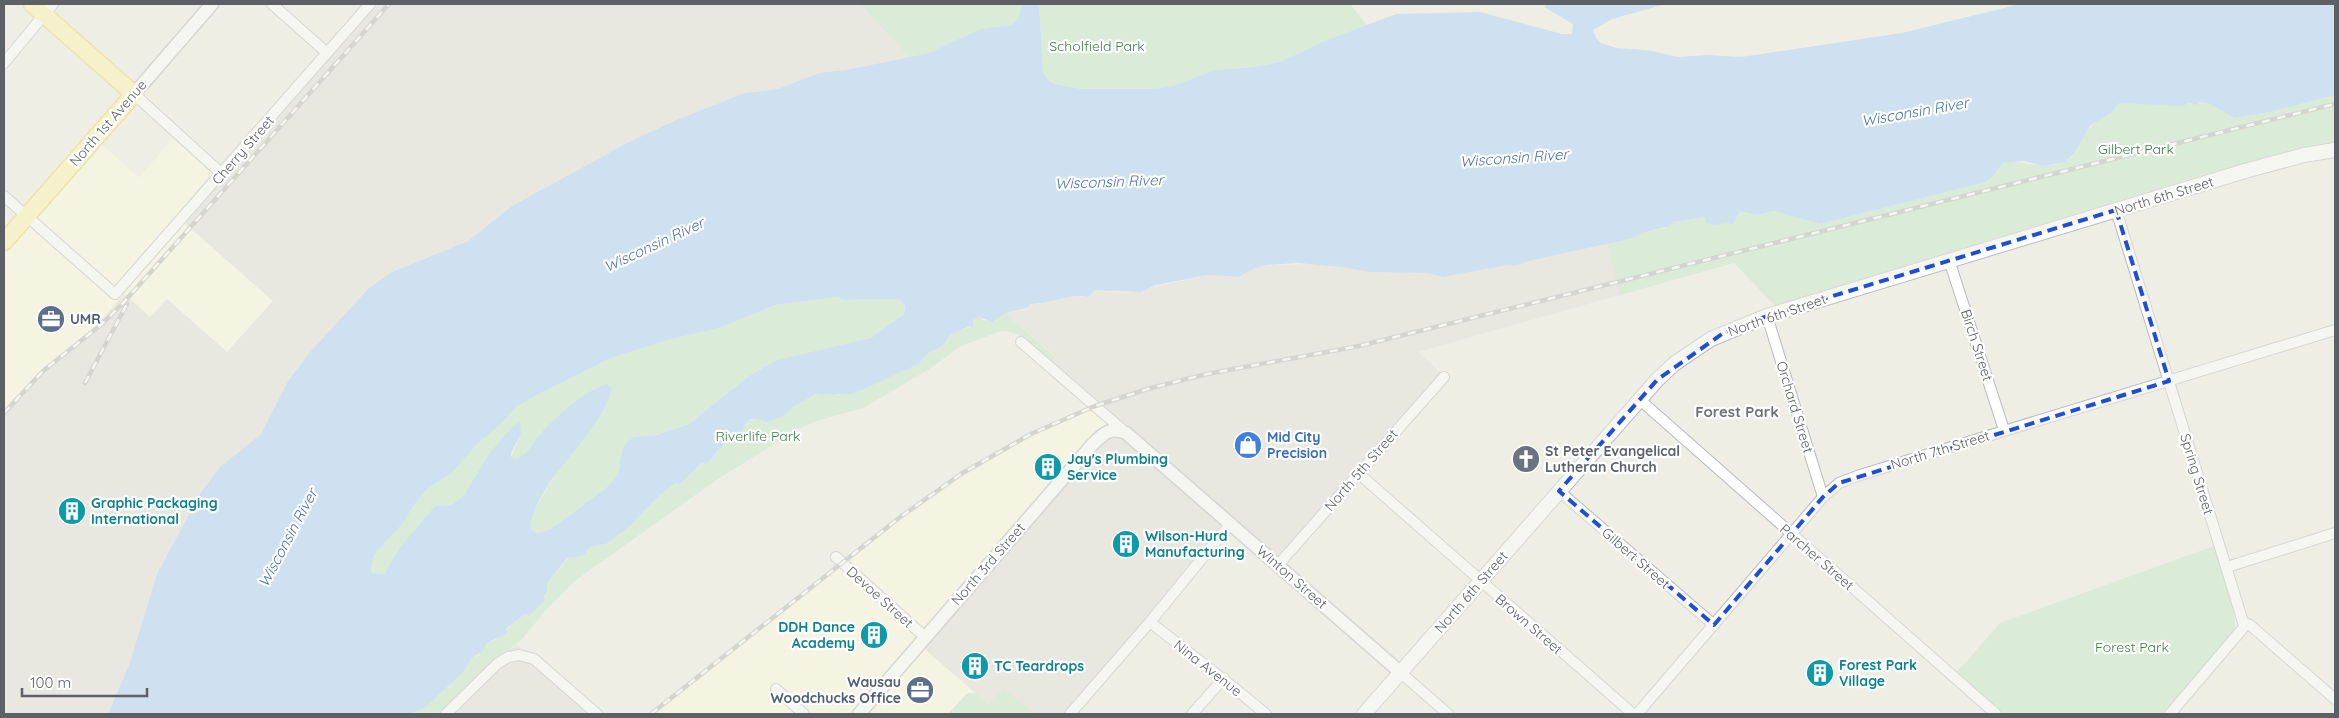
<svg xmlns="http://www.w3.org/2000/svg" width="2339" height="718" font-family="Quicksand,sans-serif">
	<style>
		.commercial { fill: #fdf8dc }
		.industrial { fill: #e1dfd9 }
		.green { fill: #c2e6c6 }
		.water { fill: #a8d0fc; fill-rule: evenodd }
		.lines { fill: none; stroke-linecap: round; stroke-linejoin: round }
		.minor-casing { stroke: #b7babf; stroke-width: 12 }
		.tertiary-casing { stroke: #b7babf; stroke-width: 15 }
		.secondary-casing { stroke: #b8bbc1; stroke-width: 16 }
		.primary-casing { stroke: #edd360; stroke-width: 19 }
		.minor { stroke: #fff; stroke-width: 10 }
		.tertiary { stroke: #fff; stroke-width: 12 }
		.secondary { stroke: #fff; stroke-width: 14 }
		.primary { stroke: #fdf7ac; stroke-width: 16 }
		.rail-casing { stroke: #b6b7b7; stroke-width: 4.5 }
		.rail { stroke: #fff; stroke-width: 2.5; stroke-dasharray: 8; stroke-linecap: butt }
		.marked { fill: none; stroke: #1d4ed8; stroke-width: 4; stroke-dasharray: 10 6; stroke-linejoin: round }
		.labels { text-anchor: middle; stroke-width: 4.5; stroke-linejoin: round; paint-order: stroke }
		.park-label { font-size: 14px; fill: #378241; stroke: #fff }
		.street-label { font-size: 14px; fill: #5d6065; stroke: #fff }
		.service-label { font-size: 14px; font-weight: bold; fill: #4e5e75; stroke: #fff; text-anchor: start }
		.shop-label { font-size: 14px; font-weight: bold; fill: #366cbe; stroke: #fff; text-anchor: start }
		.worship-label { font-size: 14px; font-weight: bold; fill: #5b616d; stroke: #fff; text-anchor: start }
		.culture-label { font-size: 14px; font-weight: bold; fill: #0d838f; stroke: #fff; text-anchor: start }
		.water-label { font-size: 15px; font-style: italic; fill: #4773b7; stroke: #fff }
		.neighbourhood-label { font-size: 15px; font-weight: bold; fill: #6e7277; stroke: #fff }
	</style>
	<rect width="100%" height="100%" fill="#efeee5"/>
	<g class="commercial">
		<polygon points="173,138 209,170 210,174 176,216 273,301 227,352 167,299 150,317 124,294 95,327 61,355 4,411 4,252 100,143 139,178"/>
		<polygon points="1090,408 1110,426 920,645 976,693 965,695 948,714 651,714 939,488 998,452"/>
	</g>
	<g class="industrial">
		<polygon points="378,4 860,4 909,57 851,69 819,73 778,89 745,93 676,120 625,144 512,206 468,241 390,273 368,289 310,352 288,381 261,434 220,467 201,492 157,574 129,665 108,714 4,714 4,411 61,355 95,327 125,294 150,317 167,299 227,352 273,301 185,223"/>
		<polygon points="1607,244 1620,295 1418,352 1449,380 1282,567 1233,524 1071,714 1034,714 1003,688 988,704 920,645 1110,426 1090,408 1050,363 1055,356 1005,313 1027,309 1031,304 1040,304 1064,296 1088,297 1095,290 1128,293 1208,275 1239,277 1253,269 1265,265 1320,264 1428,273 1443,277 1508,265 1514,266 1529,261"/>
		<polygon points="516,644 597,714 438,714 482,671"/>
	</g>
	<g class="green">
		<polygon points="860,4 1022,4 1018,19 1011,25 980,29 929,53 909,57"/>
		<polygon points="1039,4 1350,4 1367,25 1322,42 1280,62 1254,67 1215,70 1173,86 1154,89 1081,89 1054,84 1047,79 1043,72"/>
		<path d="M 2335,95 L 2335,142 L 2306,146 L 2199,176 L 1775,306 L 1734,263 L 1620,295 L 1607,244 L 1634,238 L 1642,233 L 1666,228 L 1673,222 L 1683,220 L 1706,217 L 1733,224 L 1740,210 L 1757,215 L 1774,211 L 1820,224 L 1986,182 L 1994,175 L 2003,163 C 2024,159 2045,171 2064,162 C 2077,157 2078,140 2087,131 C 2090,127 2116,105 2119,103 L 2183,105 L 2198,102 L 2210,104 L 2235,118 L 2270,112 Z"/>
		<polygon points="837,297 843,300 898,299 901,300 905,308 904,314 871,338 749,376 689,424 657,435 634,437 622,450 618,475 606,488 551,529 538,533 533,531 530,525 532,514 558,470 542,431 522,458 515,459 511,457 521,434 489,454 462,498 451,505 435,506 401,546 384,574 372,573 371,566 374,555 403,523 416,502 428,488 452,473 478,443 499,426 516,407 529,399 611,358 671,339 719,328 775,305"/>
		<path d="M 1005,313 L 1055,357 L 1050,363 C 1038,352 1019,328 1001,331 L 961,346 L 928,370 L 863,408 L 817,421 L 796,430 L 715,481 L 576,580 L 546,610 L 523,638 L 482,671 L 437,714 L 409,714 L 425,708 L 463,672 L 472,658 L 479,655 L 487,643 L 495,640 L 525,614 L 547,591 L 547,583 L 568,558 L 587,551 L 589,547 L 606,544 L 629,527 L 660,495 L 676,483 L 680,484 L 703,463 L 707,464 L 719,449 L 742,431 L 742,427 C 753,413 769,423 783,416 C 787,414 790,409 795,406 C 809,396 822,390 839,395 L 918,364 L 930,352 L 935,351 L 948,340 L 950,335 L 970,327 L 973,320 L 979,317 L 983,320 L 996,321 L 1000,315 Z"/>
		<path d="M 2214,546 C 2221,568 2241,613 2233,633 L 2162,714 L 2005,714 L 1957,672 L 2000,623 Z"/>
		<polygon points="1003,687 1034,714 948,714 968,693 976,693 988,704"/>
	</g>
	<path class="water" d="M 1022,4 L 1039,4 L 1043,72 L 1047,79 L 1054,84 L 1081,89 L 1154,89 L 1173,86 L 1215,70 L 1254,67 L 1280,62 L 1322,42 L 1396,14 L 1480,12 L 1562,34 L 1572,34 L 1573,24 L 1544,7 L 1547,4 L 1666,4 L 1612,19 L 1593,30 L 1596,38 L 1601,43 L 1617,48 L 1647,50 L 1678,57 L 1707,55 L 1741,57 L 1902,33 L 2020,4 L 2335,4 L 2335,95 L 2270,112 L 2235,118 L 2210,104 L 2199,102 L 2198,105 L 2189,103 L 2183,106 L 2119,103 L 2112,112 L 2090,126 L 2074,153 L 2065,162 L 2045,166 L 2024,161 L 2003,163 L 1994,175 L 1986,182 L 1820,224 L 1774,211 L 1757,215 L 1740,211 L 1733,224 L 1724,223 C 1717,227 1713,225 1706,223 L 1705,217 L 1673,222 L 1670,226 L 1642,233 L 1634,238 L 1529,261 L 1514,266 L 1508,265 L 1443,277 L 1428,273 L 1369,272 L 1342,267 L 1298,263 L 1265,265 L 1253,269 L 1239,277 L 1208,275 L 1156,285 L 1141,292 L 1095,290 L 1088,297 C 1067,293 1051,304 1031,304 L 1027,308 L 1005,313 L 993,322 L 979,317 L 973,320 L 973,326 C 964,327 958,333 950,335 C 946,343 939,350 930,352 L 918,364 L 864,389 L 851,394 L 816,394 L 794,406 L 784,416 L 767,422 L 759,419 L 751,419 L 745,424 L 743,430 L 719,449 L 707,464 L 702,463 L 680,484 L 676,483 L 660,495 L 629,527 L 606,544 L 589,547 C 584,559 578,556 567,558 L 547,583 L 547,591 L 543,597 L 545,600 L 529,616 L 525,614 L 506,629 L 507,633 L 487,643 L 483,651 L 472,658 L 463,672 L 425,708 L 409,714 L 108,714 L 129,665 L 157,574 L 201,492 L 220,467 L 261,434 L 288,381 L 310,352 L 368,289 L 390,273 L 468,241 L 512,206 L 625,144 L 676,120 L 745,93 L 778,89 L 819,73 L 851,69 L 929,53 L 980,29 L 1011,25 L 1018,19 ZM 837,297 L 843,300 L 898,299 L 901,300 L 905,307 L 904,314 L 871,338 L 778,360 L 749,376 L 689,424 L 657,435 L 634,437 L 627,442 L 622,450 L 618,475 L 606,488 L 551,529 L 538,533 L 533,531 L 530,525 C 541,475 599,436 612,389 L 607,384 C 586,390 557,416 542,432 C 533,441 527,457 515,459 L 511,457 L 511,453 L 521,434 L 520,422 L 513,426 L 489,454 L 462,498 L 451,505 L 435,506 L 401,546 L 384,574 L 372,573 L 371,566 L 374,555 L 403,523 L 416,502 L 428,488 L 452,473 L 478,443 L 499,426 L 516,407 L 529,399 L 611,358 L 671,339 L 719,328 L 775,305 Z"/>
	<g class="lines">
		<defs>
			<g id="minor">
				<polyline points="272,4 327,53"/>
				<polyline points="4,63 53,4"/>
				<polyline points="134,94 222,174"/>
				<polyline points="4,196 115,294 370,4"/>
				<polyline points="2116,210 2243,622 2250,625 2335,699"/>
				<polyline points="1949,260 2004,430"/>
				<polyline points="1767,316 1823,497"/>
				<polyline points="1021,342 1125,432"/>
				<polyline points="1639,399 1996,714"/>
				<polyline points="1358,473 1633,714"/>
				<polyline points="1559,491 1714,625"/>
				<polyline points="836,557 925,637"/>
				<polyline points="1278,565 1444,377"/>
				<polyline points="2227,567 2335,533"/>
				<path d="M 1150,622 C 1189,653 1228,682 1266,714"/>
				<polyline points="1400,672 1448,714"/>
				<polyline points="776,689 804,714"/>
				<polyline points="446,714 497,664 508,657 519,655 534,659 597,714"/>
				<polyline points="1070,714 1150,622 1231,523"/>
				<polyline points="1192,714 1224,678"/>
				<polyline points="1637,714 1823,497 1839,483 1860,475 2335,330"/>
				<polyline points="2170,714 2244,627 2243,622"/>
			</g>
			<g id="tertiary">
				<polyline points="134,94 212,4"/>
				<path d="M 859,714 L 1092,445 C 1103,434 1110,426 1126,433 L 1400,672"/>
			</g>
			<polyline id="secondary" points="1364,714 1657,380 1674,364 1711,339 1767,316 2245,171 2304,155 2335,150"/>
			<polyline id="primary" points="4,242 134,94 32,4"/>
		</defs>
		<use href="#minor" class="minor-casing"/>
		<use href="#tertiary" class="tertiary-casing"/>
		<use href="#secondary" class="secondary-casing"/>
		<use href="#primary" class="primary-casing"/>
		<use href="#minor" class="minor"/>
		<use href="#tertiary" class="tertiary"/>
		<use href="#secondary" class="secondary"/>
		<use href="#primary" class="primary"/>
		<defs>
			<g id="rail">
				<polyline points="85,383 127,304"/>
				<polyline points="4,413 43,371 102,324 124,302 389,4"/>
				<polyline points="651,714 899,518 961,474 1031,434 1095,406 1151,388 1207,374 1359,346 2335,104"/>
			</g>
		</defs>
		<use href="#rail" class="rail-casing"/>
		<use href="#rail" class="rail"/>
	</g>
	<path d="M0 0H2339V718H0ZM 2116,210 L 2169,381 L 1839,483 L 1823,497 L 1714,625 L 1559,491 L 1657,380 L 1722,334 L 1767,316 Z" fill="#efeee5" fill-opacity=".55" fill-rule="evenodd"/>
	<path class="marked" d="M 2116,210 L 2169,381 L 1839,483 L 1823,497 L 1714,625 L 1559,491 L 1657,380 L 1722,334 L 1767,316 Z"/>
	<defs>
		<symbol id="office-disc" viewBox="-11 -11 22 22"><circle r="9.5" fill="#5c6f8a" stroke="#fff"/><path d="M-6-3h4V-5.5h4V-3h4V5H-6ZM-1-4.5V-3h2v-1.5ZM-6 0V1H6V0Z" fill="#fff"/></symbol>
		<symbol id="shop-disc" viewBox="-11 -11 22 22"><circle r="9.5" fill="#3f7fe0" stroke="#fff"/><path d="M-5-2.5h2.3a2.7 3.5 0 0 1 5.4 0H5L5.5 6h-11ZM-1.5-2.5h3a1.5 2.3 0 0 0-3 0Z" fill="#fff"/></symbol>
		<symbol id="church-disc" viewBox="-11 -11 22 22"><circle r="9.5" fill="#6b7280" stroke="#fff"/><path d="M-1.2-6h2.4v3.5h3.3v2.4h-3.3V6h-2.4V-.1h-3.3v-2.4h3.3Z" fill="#fff"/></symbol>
		<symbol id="building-disc" viewBox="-11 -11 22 22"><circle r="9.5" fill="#0f9aa8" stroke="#fff"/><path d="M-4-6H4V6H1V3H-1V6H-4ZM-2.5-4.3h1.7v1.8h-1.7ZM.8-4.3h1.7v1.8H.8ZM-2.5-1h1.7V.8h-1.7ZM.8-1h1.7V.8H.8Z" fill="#fff"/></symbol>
	</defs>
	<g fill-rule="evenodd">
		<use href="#office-disc" x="35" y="303" width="32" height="32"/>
		<use href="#shop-disc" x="1232" y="429" width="32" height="32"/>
		<use href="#church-disc" x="1510" y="443" width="32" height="32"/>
		<use href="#building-disc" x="1032" y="451" width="32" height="32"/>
		<use href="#building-disc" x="56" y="495" width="32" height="32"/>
		<use href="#building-disc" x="1110" y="528" width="32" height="32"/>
		<use href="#building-disc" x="858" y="619" width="32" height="32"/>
		<use href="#building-disc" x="959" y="650" width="32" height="32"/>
		<use href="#building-disc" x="1804" y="657" width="32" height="32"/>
		<use href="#office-disc" x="904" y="674" width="32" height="32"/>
	</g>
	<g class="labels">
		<g class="park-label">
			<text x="1097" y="51">Scholfield Park</text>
			<text x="2136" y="154">Gilbert Park</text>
			<text x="758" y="441">Riverlife Park</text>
			<text x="2132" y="652">Forest Park</text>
		</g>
		<g class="street-label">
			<text transform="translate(108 123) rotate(-49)" y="5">North 1st Avenue</text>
			<text transform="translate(243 150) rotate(-49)" y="5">Cherry Street</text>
			<text transform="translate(2164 196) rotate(-17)" y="5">North 6th Street</text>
			<text transform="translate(1777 315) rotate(-19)" y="5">North 6th Street</text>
			<text transform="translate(1977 345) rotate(72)" y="5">Birch Street</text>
			<text transform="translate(1795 407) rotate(73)" y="5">Orchard Street</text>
			<text transform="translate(1940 450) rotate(-17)" y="5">North 7th Street</text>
			<text transform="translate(1361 470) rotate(-49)" y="5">North 5th Street</text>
			<text transform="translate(2197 474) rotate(73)" y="5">Spring Street</text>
			<text transform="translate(1817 557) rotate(41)" y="5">Parcher Street</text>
			<text transform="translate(1636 558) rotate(41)" y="5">Gilbert Street</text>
			<text transform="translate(988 564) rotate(-49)" y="5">North 3rd Street</text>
			<text transform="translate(1292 577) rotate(41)" y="5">Winton Street</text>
			<text transform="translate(1471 592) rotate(-49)" y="5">North 6th Street</text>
			<text transform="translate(880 597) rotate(42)" y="5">Devoe Street</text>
			<text transform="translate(1529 624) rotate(41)" y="5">Brown Street</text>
			<text transform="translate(1208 668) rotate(38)" y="5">Nina Avenue</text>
		</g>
		<g class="service-label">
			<text x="70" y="324">UMR</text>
			<text x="901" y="687" text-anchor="end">Wausau<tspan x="901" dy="16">Woodchucks Office</tspan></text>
		</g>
		<g class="shop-label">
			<text x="1267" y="442">Mid City<tspan x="1267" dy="16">Precision</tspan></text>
		</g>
		<g class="worship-label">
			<text x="1545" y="456">St Peter Evangelical<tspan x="1545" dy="16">Lutheran Church</tspan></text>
		</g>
		<g class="culture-label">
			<text x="1067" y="464">Jay's Plumbing<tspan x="1067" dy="16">Service</tspan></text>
			<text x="91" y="508">Graphic Packaging<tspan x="91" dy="16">International</tspan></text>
			<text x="1145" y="541">Wilson-Hurd<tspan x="1145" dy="16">Manufacturing</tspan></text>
			<text x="855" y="632" text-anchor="end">DDH Dance<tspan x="855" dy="16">Academy</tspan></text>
			<text x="1839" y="670">Forest Park<tspan x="1839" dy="16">Village</tspan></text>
			<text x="994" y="671">TC Teardrops</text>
		</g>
		<g class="water-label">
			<text transform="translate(1915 112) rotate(-10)" y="5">Wisconsin River</text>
			<text transform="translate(1514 158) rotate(-4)" y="5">Wisconsin River</text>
			<text transform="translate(1109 182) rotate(-2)" y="5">Wisconsin River</text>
			<text transform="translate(654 245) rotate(-25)" y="5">Wisconsin River</text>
			<text transform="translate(288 538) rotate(-62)" y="5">Wisconsin River</text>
		</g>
		<g class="neighbourhood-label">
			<text x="1737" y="417">Forest Park</text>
		</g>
	</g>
	<rect width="2339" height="718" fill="none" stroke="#5d6065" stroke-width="10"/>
	<path d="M22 688v8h125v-8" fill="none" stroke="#5d6065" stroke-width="2.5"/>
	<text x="30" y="688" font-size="15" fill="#5d6065" stroke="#ffffff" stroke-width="4" paint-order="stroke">100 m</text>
</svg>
